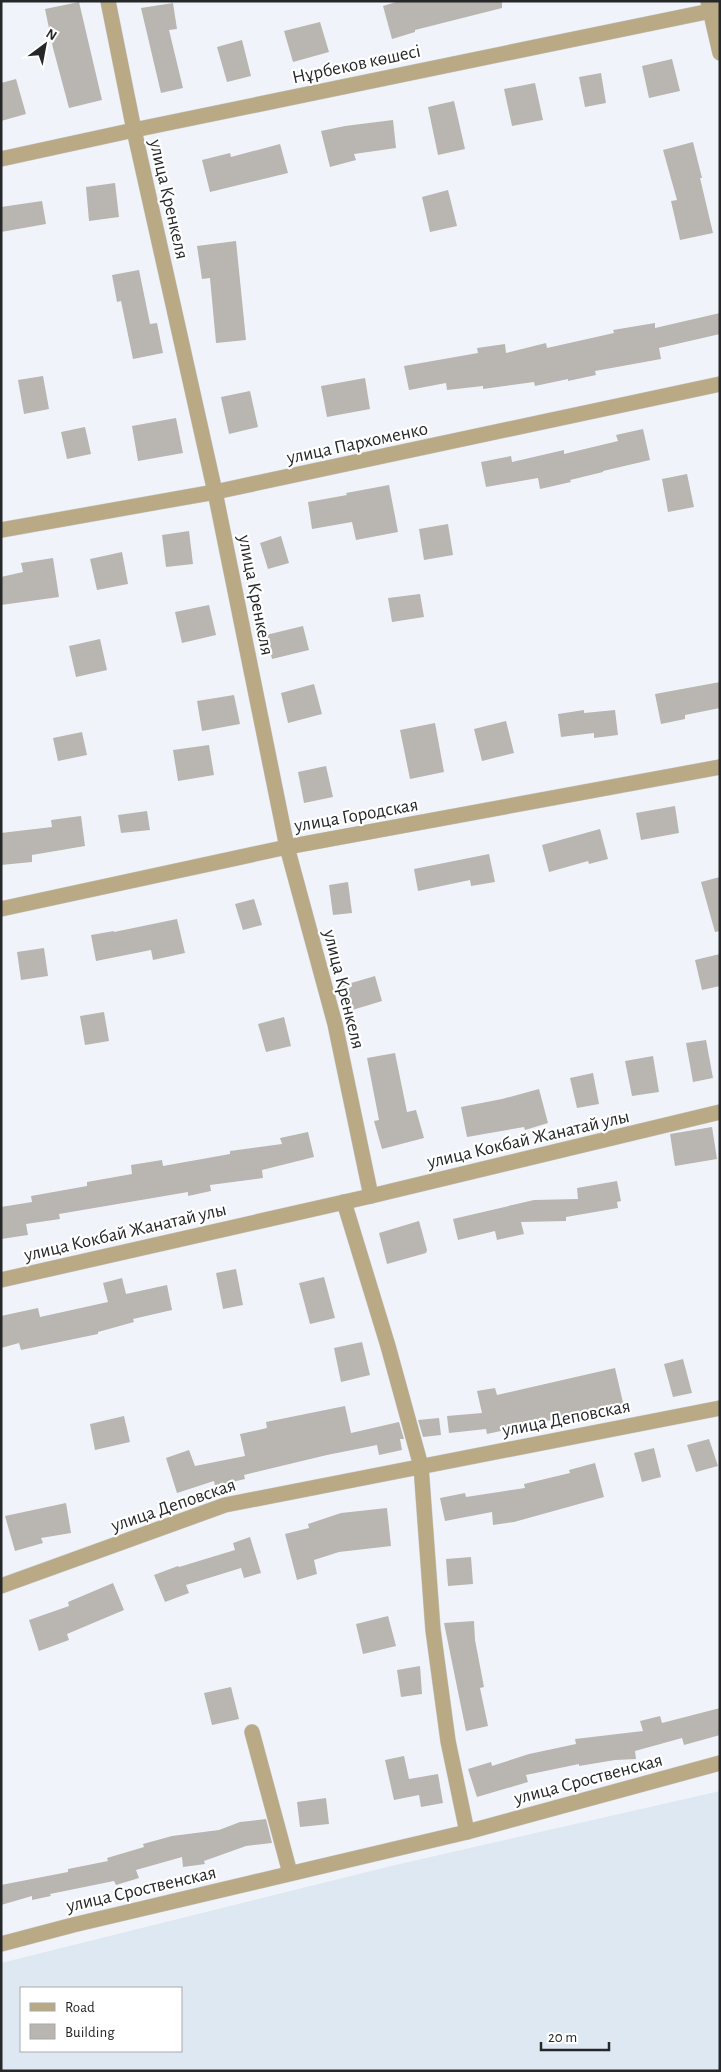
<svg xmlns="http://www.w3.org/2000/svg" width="721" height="2072" font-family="'Alegreya Sans',sans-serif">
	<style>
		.built { fill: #dee8f3; fill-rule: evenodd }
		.building { fill: #b9b5b0 }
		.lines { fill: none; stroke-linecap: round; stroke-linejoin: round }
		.street-casing { stroke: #cbcfd4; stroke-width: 16 }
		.street { stroke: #b9a985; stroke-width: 15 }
		.labels { text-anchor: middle; stroke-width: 4.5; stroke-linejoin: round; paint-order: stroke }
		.street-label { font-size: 19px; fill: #252729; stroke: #fff }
	</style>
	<rect width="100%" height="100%" fill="#f0f4fa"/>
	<path class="built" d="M 720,1791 L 720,2071 L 1,2071 L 1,1963 L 391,1866 ZM 21,1988 L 181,1988 L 181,2051 L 21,2051 Z"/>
	<g class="building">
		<polygon points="399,1 502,1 502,8 415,30 415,32 392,39 383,6"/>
		<polygon points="79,2 102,100 69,108 53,48 45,9"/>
		<polygon points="173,3 177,29 169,30 183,88 161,93 141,8"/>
		<polygon points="320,22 329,52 293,62 284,31"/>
		<polygon points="242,40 251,76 227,82 217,47"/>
		<polygon points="672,59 680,91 649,98 642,66"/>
		<polygon points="601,73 606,103 585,107 579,77"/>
		<polygon points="16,79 26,114 1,121 1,83"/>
		<polygon points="535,83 543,120 512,126 504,89"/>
		<polygon points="454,101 465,149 438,155 428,107"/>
		<polygon points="393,120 396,148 354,154 356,160 330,167 321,131 345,126"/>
		<polygon points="693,142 702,178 700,178 713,233 680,240 671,201 677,200 663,150"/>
		<polygon points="280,144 288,173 210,192 202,160 230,153 231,157"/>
		<polygon points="115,183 119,217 89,221 86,187"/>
		<polygon points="448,190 457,226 430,232 422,197"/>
		<polygon points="42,201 46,224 1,232 1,207"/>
		<polygon points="236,241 246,340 216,343 210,278 202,279 197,246"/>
		<polygon points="139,270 150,324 157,323 163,353 133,359 121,301 117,302 112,275"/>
		<polygon points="720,313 720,334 659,348 661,359 595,371 596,375 568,381 568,379 535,386 534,382 483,389 483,386 447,390 446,383 409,390 404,366 478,353 477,348 505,344 506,353 546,343 547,348 614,333 613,330 655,323 655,328"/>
		<polygon points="43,376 49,409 24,414 18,380"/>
		<polygon points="365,378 370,409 327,417 321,386"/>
		<polygon points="250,391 258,427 229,434 221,397"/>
		<polygon points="176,418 183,453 138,461 132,426"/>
		<polygon points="85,427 91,454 67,459 61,432"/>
		<polygon points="643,429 650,460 603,471 603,472 570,480 571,482 540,489 538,478 486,487 481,462 511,456 512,462 564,450 564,454 618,441 616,435"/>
		<polygon points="687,474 694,507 668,512 662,479"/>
		<polygon points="389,485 398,532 356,540 352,522 312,529 308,502 347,495 346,493"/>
		<polygon points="448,524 453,555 424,560 419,529"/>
		<polygon points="189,531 193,564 166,567 162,535"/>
		<polygon points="281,536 289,563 268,569 260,543"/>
		<polygon points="122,552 128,584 97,590 90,559"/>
		<polygon points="53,558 59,597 1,605 1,577 23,572 21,563"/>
		<polygon points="420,594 424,617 392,622 388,598"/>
		<polygon points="209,605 216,635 182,643 175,612"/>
		<polygon points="303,626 309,650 272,659 266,635"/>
		<polygon points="100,639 107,670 76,677 69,646"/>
		<polygon points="720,682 720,708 685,715 685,719 661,724 655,694"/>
		<polygon points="314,684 322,714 288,723 281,693"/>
		<polygon points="234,695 240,724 202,731 197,701"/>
		<polygon points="584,710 584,713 615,710 618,735 594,738 594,733 561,737 558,714"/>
		<polygon points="506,721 514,753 482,761 474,729"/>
		<polygon points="435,723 444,772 410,779 400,730"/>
		<polygon points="82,732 87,755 58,761 53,738"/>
		<polygon points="209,745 214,775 178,781 173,750"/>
		<polygon points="326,766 333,797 304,803 298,772"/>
		<polygon points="675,806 679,833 641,840 636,813"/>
		<polygon points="147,811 150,830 121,833 118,815"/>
		<polygon points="81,816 85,846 32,855 32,862 1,865 1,833 52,827 51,820"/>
		<polygon points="600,829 608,859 589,864 588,861 549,872 542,845"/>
		<polygon points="489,854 495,882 471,886 470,880 418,891 414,869"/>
		<polygon points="720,877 720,931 715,932 701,882"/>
		<polygon points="348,882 352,913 333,915 329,885"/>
		<polygon points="254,899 262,925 243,930 235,904"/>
		<polygon points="177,919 185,953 153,960 151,950 96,961 91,935 114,931 114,932"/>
		<polygon points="44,948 48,976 21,980 17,952"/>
		<polygon points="720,954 720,986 702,990 695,960"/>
		<polygon points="375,976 382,1001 349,1011 341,986"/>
		<polygon points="104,1012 109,1041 85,1045 80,1016"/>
		<polygon points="284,1017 291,1046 266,1052 258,1024"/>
		<polygon points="706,1040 713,1078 693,1082 686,1043"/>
		<polygon points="395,1053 407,1112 416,1110 424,1138 382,1149 374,1121 379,1120 367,1058"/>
		<polygon points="653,1056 659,1092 632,1096 625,1061"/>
		<polygon points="593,1073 599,1104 577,1108 570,1078"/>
		<polygon points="539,1089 548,1123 525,1130 524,1127 467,1137 461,1107 502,1099"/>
		<polygon points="712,1127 717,1159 675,1166 670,1134"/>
		<polygon points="308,1132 314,1157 262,1170 263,1178 210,1185 211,1191 188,1196 188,1192 59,1214 60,1219 26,1224 28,1235 1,1239 1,1207 32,1202 31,1196 87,1186 87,1182 132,1174 131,1165 162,1160 163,1166 230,1154 230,1151 282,1144 280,1138"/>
		<polygon points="617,1181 621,1201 617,1202 618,1208 566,1217 566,1221 521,1222 524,1234 497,1240 495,1231 458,1240 453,1219 534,1200 578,1199 577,1188"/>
		<polygon points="419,1221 427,1250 426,1253 387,1264 379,1233"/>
		<polygon points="236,1269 243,1305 223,1309 216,1273"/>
		<polygon points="324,1277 335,1318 310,1324 299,1283"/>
		<polygon points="122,1278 126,1294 167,1285 172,1310 133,1319 134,1322 98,1332 98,1334 21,1350 19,1343 1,1348 1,1316 38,1308 40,1317 108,1302 103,1283"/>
		<polygon points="362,1342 370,1375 341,1382 334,1348"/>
		<polygon points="683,1359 692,1393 673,1397 664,1364"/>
		<polygon points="615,1368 624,1407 592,1413 592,1411 487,1434 486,1429 449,1433 447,1416 482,1413 477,1391 495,1388 497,1395"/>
		<polygon points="345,1406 351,1433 399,1422 404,1439 400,1439 402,1450 379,1455 377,1445 327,1455 244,1475 245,1479 215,1486 214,1481 177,1493 166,1458 189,1450 195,1466 245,1456 240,1434 267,1428 266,1422"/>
		<polygon points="124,1416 130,1442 95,1450 90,1424"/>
		<polygon points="439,1418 441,1435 423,1437 418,1420"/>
		<polygon points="709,1439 718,1466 696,1472 687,1445"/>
		<polygon points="654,1448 661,1477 642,1482 634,1453"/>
		<polygon points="595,1463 604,1497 514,1522 493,1525 492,1512 445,1521 440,1498 465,1493 466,1497 525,1488 524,1484 570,1473 569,1470"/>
		<polygon points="66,1503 71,1533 41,1538 43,1543 15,1551 5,1516"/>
		<polygon points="387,1508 391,1546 339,1552 314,1560 317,1574 297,1580 285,1534 309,1528 308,1524 341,1513"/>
		<polygon points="250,1537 261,1573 244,1578 241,1568 186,1585 189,1593 165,1602 154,1575 178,1566 179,1567 235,1550 233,1543"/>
		<polygon points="471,1557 473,1584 448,1586 446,1559"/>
		<polygon points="113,1583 124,1610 67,1634 69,1640 39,1651 29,1620 69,1606 68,1602"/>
		<polygon points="388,1616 396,1646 363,1654 356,1624"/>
		<polygon points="474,1621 475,1640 484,1687 480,1688 488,1726 466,1731 444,1623"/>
		<polygon points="420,1666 422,1694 401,1697 397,1670"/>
		<polygon points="231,1687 239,1719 212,1725 204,1693"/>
		<polygon points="720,1708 720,1735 684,1745 682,1738 635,1751 636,1759 615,1760 579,1766 579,1764 526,1775 528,1782 477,1797 468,1769 491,1762 492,1766 529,1754 576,1744 575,1739 643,1731 640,1721 660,1716 662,1723"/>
		<polygon points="404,1756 409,1779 438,1774 443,1803 421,1807 419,1795 394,1800 385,1760"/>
		<polygon points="326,1798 329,1824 300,1827 297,1802"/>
		<polygon points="266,1819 272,1843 246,1846 204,1861 205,1864 183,1867 182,1857 136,1870 139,1878 116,1885 114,1881 50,1894 51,1896 32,1900 32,1896 1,1905 1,1885 68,1872 68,1869 108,1861 107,1858 144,1847 143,1844 172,1836 219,1830 240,1822"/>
	</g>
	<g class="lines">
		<defs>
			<g id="street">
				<polyline points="108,1 134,130 215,492 287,847 335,1024 371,1196"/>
				<polyline points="708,1 720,53"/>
				<polyline points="1,159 134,130 720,9"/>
				<polyline points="1,530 215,492 720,384"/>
				<polyline points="1,909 287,847 720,767"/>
				<polyline points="344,1202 388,1346 421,1466 433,1630 448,1741 467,1832"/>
				<polyline points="1,1280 371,1196 720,1112"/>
				<polyline points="1,1586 225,1505 720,1408"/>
				<polyline points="252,1732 290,1873"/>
				<polyline points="1,1944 73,1925 467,1832 720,1763"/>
			</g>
		</defs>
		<use href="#street" class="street-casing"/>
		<use href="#street" class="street"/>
	</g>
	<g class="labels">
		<g class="street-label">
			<text transform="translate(356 63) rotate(-12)" y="7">Нұрбеков көшесі</text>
			<text transform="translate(170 199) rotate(77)" y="7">улица Кренкеля</text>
			<text transform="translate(357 442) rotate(-12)" y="7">улица Пархоменко</text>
			<text transform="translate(257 595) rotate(79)" y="7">улица Кренкеля</text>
			<text transform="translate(356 814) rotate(-10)" y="7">улица Городская</text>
			<text transform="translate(345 989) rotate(76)" y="7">улица Кренкеля</text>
			<text transform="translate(528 1138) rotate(-13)" y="7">улица Кокбай Жанатай улы</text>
			<text transform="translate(125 1231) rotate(-13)" y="7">улица Кокбай Жанатай улы</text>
			<text transform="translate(566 1417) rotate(-11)" y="7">улица Деповская</text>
			<text transform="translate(173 1504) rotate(-19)" y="7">улица Деповская</text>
			<text transform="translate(588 1778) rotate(-15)" y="7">улица Сроственская</text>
			<text transform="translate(141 1888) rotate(-13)" y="7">улица Сроственская</text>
		</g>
	</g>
	<rect width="721" height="2072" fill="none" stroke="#252729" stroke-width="5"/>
	<rect x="20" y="1987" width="162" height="65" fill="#ffffff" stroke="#a8a9a9"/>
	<rect x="30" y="2003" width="25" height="8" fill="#b9a985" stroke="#a8a9a9"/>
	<text x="65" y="2012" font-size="15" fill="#252729">Road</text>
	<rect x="30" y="2024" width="25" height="15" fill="#b9b5b0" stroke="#a8a9a9"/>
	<text x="65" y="2037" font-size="15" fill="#252729">Building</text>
	<g transform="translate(45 45) rotate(32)" stroke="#ffffff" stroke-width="4" paint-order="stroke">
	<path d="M0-4L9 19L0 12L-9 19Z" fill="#252729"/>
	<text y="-8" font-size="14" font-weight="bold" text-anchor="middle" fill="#252729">N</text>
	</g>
	<path d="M541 2042v8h68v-8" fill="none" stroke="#252729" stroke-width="2.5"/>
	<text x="548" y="2042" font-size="15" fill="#252729" stroke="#ffffff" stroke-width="4" paint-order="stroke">20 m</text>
</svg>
